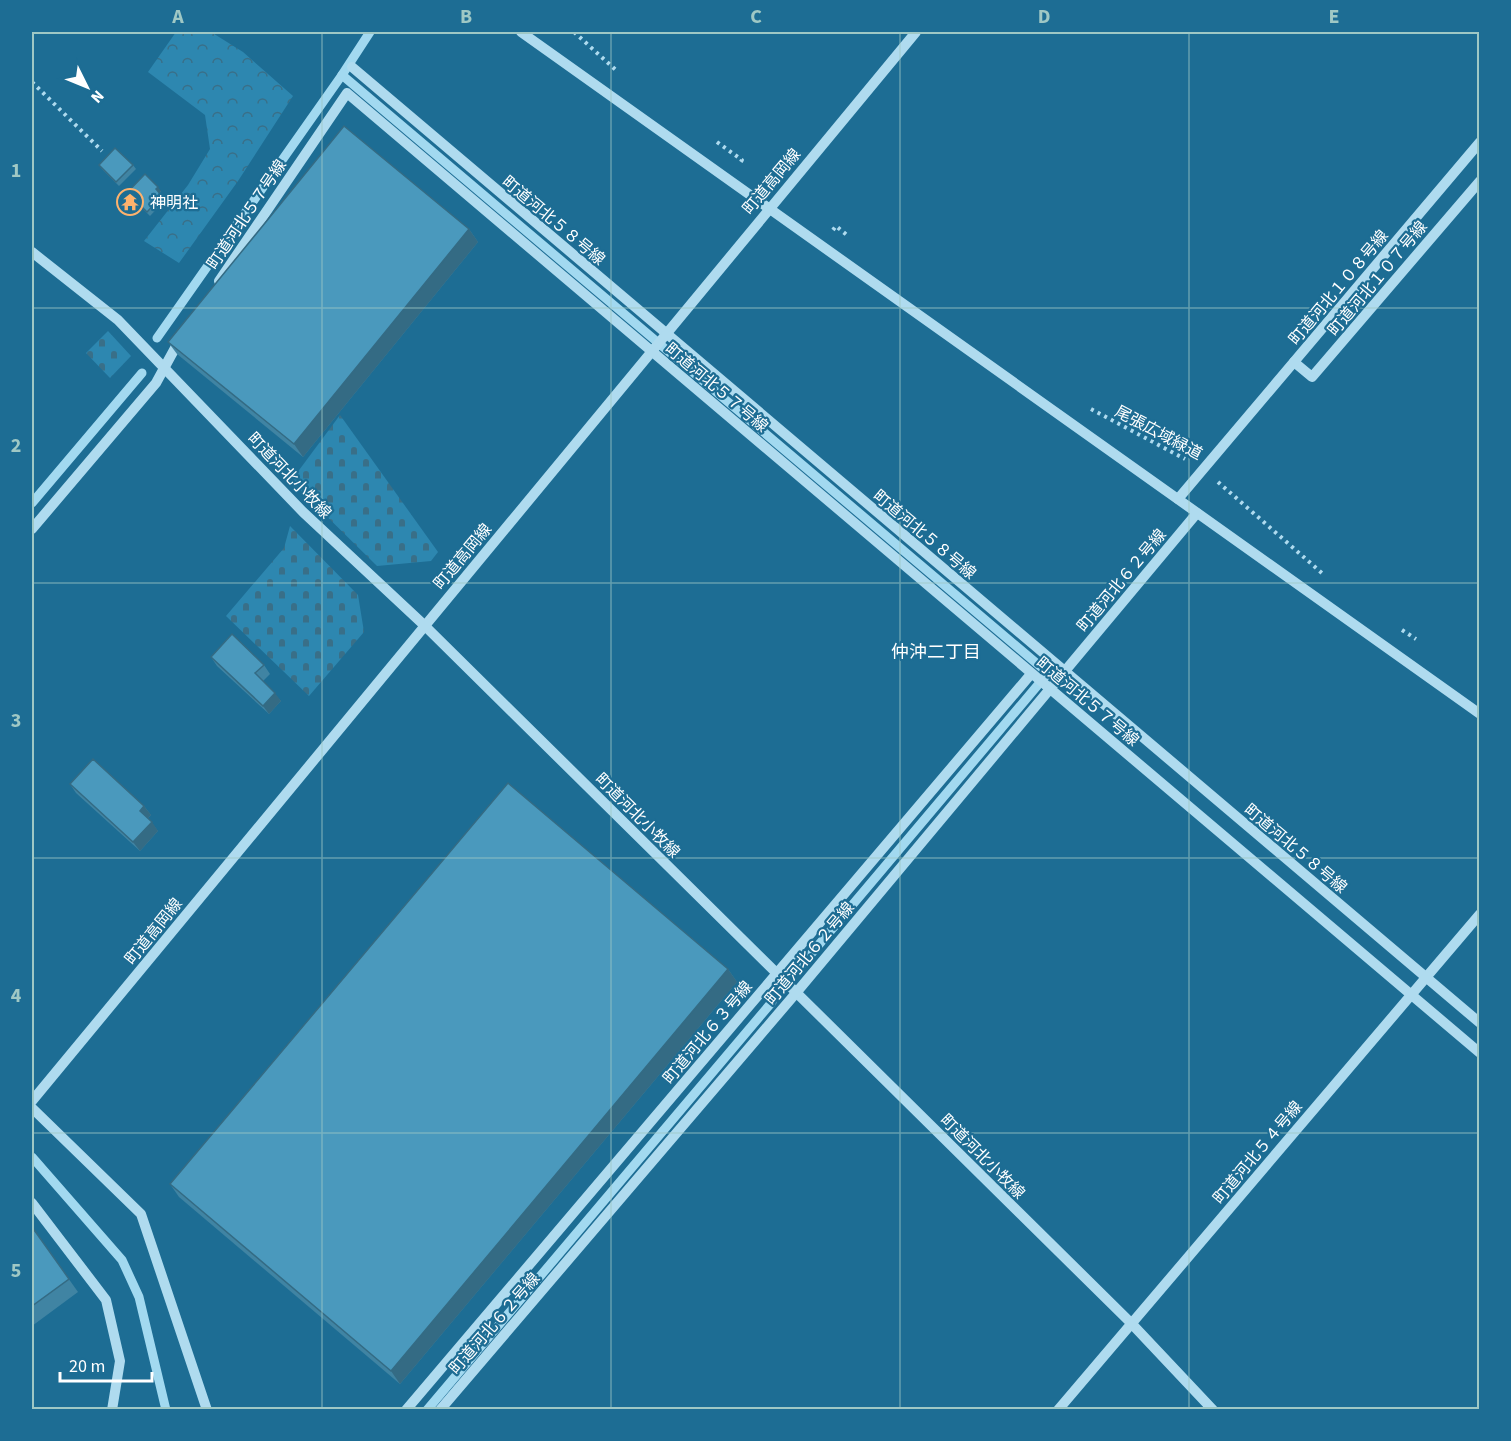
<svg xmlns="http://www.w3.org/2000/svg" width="1511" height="1441" font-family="'Source Sans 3','Noto Sans JP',sans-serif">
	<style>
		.forest { fill: url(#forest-crowns) }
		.cemetery { fill: url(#cemetery-stones) }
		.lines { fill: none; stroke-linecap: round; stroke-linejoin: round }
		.stream { stroke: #a2d9f0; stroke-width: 9 }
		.path { stroke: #afdbef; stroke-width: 4; stroke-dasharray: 3 4.5; stroke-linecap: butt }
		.minor { stroke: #afdbef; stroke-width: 10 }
		.wall { fill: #4084a3 }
		.shaded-wall { fill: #346b84 }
		.building { fill: #4a99bd; stroke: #346b84; stroke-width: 1.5 }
		.grid { fill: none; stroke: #9fc8c5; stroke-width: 1.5; stroke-opacity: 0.55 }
		.labels { text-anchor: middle; stroke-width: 4.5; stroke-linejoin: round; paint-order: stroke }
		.street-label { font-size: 16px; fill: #fff; stroke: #1d6d94 }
		.poi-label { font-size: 16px; fill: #fff; stroke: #1d6d94; text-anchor: start }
		.neighbourhood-label { font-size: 18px; fill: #fff; stroke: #1d6d94 }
		.neatline { fill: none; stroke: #9fc8c5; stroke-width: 2 }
		.grid-label { font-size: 20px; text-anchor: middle; font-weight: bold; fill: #9fc8c5 }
	</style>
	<defs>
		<pattern id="forest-crowns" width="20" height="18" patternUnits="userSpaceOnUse" patternTransform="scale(1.5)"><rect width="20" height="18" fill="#2d87b0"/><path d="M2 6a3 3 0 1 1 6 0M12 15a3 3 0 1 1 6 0" fill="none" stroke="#396f88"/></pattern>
		<pattern id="cemetery-stones" width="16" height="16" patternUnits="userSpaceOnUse" patternTransform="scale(1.5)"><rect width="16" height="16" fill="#2d87b0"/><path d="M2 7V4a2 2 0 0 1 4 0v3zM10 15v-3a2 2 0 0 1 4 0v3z" fill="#396f88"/></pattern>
	</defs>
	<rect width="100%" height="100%" fill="#1d6d94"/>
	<polygon class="forest" points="176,32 211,32 243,52 293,96 238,181 179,263 144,241 188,185 210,149 205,115 148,72"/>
	<g class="cemetery">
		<polygon points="108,331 131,356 110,378 86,353"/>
		<polygon points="340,415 438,552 431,561 377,566 291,481"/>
		<polygon points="290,526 358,595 364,632 309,696 226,616 284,548"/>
	</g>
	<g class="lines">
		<g class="stream">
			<polyline points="370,32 342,75 1048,673 800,967"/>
			<polyline points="157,338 342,75"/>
			<polyline points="32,503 142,373"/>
			<polyline points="32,1157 122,1260 139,1297 166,1410"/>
			<polyline points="427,1410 772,1002"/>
		</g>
		<g class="path">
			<polyline points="574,32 618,72"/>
			<polyline points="32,82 102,151"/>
			<polyline points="717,142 742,160 740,163"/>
			<polyline points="833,230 836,226 848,236"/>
			<polyline points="1091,409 1185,459"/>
			<polyline points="1218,482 1323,574"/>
			<polyline points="1402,630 1416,639"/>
		</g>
		<g class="minor">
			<polyline points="521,32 1480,714"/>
			<polyline points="352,67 1480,1023"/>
			<polyline points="32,252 118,320 303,512 424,625 1131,1323 1213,1410"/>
			<polyline points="219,281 347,93 1480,1053"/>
			<polyline points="1294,362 1312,377 1480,181"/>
			<polyline points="1178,499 1480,142"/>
			<polyline points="32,529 156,383 180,339"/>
			<polyline points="32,1101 916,32"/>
			<polyline points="32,1108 141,1214 207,1410"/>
			<polyline points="32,1203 106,1300 120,1361 112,1410"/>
			<polyline points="406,1410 1031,674"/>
			<polyline points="440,1410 796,993 1197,513"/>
			<polyline points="1058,1410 1480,914"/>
		</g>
	</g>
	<g class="wall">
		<polygon points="99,165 133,165 136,169 119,186 102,169"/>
		<polygon points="161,191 160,193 165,200 150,216 142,208 138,213 126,201 123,197"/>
		<polygon points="469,229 478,242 303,457 177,354 168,342"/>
		<polygon points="211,657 264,665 270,674 263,681 281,701 269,714 217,666"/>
		<polygon points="70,784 144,806 151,815 148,818 158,831 140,851 76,793"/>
		<polygon points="728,969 737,982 400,1384 179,1197 170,1184"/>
		<polygon points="32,1227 78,1292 32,1326"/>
	</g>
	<g class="shaded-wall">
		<polygon points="158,187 161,191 159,193 156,189"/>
		<polygon points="139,204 142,208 138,213 135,208"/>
		<polygon points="469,229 478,242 303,457 294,444"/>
		<polygon points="275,693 281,701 269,714 263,706"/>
		<polygon points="144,806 151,815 146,820 140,811"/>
		<polygon points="152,822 158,831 140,851 133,842"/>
		<polygon points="728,969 737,982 400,1384 391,1371"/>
	</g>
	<g class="building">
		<polygon points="344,126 469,229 294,444 168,342"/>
		<polygon points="115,148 133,165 116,182 99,165"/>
		<polygon points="145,174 158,187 156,189 162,196 147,212 139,204 135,208 123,197"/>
		<polygon points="232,634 264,665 255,673 275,693 263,706 211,657"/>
		<polygon points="93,759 144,806 140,811 152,822 133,842 70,784"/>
		<polygon points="508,783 728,969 391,1371 170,1184"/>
		<polygon points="32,1227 69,1279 32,1306"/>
	</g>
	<path class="grid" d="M 322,32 L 322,1410M 611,32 L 611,1410M 900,32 L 900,1410M 1189,32 L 1189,1410M 32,308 L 1480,308M 32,583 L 1480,583M 32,858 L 1480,858M 32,1133 L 1480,1133"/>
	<defs>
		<symbol id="temple-ring" viewBox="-11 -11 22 22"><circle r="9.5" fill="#1d6d94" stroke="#feb26d" stroke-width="1.5"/><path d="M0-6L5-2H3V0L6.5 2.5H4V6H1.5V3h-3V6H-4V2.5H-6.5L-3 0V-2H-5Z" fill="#feb26d"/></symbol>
	</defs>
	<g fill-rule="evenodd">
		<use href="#temple-ring" x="115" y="187" width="30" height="30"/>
	</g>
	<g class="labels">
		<g class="street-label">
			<text transform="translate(771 181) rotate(-50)" y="6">町道高岡線</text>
			<text transform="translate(246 214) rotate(-56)" y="6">町道河北５７号線</text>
			<text transform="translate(554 220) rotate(40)" y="6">町道河北５８号線</text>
			<text transform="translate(1377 278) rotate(-50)" y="6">町道河北１０７号線</text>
			<text transform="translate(1338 287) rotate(-50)" y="6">町道河北１０８号線</text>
			<text transform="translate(717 387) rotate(40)" y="6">町道河北５７号線</text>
			<text transform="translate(1159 432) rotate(28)" y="6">尾張広域緑道</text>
			<text transform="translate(290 475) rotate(46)" y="6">町道河北小牧線</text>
			<text transform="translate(925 534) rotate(40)" y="6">町道河北５８号線</text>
			<text transform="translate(462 556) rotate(-50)" y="6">町道高岡線</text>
			<text transform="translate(1121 580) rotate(-50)" y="6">町道河北６２号線</text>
			<text transform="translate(1088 701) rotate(40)" y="6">町道河北５７号線</text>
			<text transform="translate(638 815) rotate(45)" y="6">町道河北小牧線</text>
			<text transform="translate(1296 848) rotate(40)" y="6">町道河北５８号線</text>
			<text transform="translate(153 931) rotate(-51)" y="6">町道高岡線</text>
			<text transform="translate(809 953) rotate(-50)" y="6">町道河北６２号線</text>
			<text transform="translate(707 1032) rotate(-50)" y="6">町道河北６３号線</text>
			<text transform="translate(1257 1152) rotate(-50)" y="6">町道河北５４号線</text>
			<text transform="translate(983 1156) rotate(45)" y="6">町道河北小牧線</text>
			<text transform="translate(494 1323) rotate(-49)" y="6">町道河北６２号線</text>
		</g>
		<g class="poi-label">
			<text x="150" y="208">神明社</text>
		</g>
		<g class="neighbourhood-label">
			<text x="936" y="658">仲沖二丁目</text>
		</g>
	</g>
	<rect width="1511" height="1441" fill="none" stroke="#1d6d94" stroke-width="66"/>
	<g transform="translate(87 87) rotate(133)" stroke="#1d6d94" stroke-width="4.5" paint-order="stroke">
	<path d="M0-4.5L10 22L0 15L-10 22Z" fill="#ffffff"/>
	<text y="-9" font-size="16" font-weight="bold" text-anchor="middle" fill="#ffffff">N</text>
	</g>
	<path d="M60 1372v9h92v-9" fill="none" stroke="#ffffff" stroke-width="3"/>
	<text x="69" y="1372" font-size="18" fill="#ffffff" stroke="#1d6d94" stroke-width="4.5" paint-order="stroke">20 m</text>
	<rect x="33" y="33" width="1445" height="1375" class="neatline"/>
	<g class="grid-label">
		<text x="178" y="23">A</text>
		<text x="466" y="23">B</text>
		<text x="756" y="23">C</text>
		<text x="1044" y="23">D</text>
		<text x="1334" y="23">E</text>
		<text x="16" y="177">1</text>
		<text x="16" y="452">2</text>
		<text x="16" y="727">3</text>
		<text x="16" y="1002">4</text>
		<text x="16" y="1277">5</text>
	</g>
</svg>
